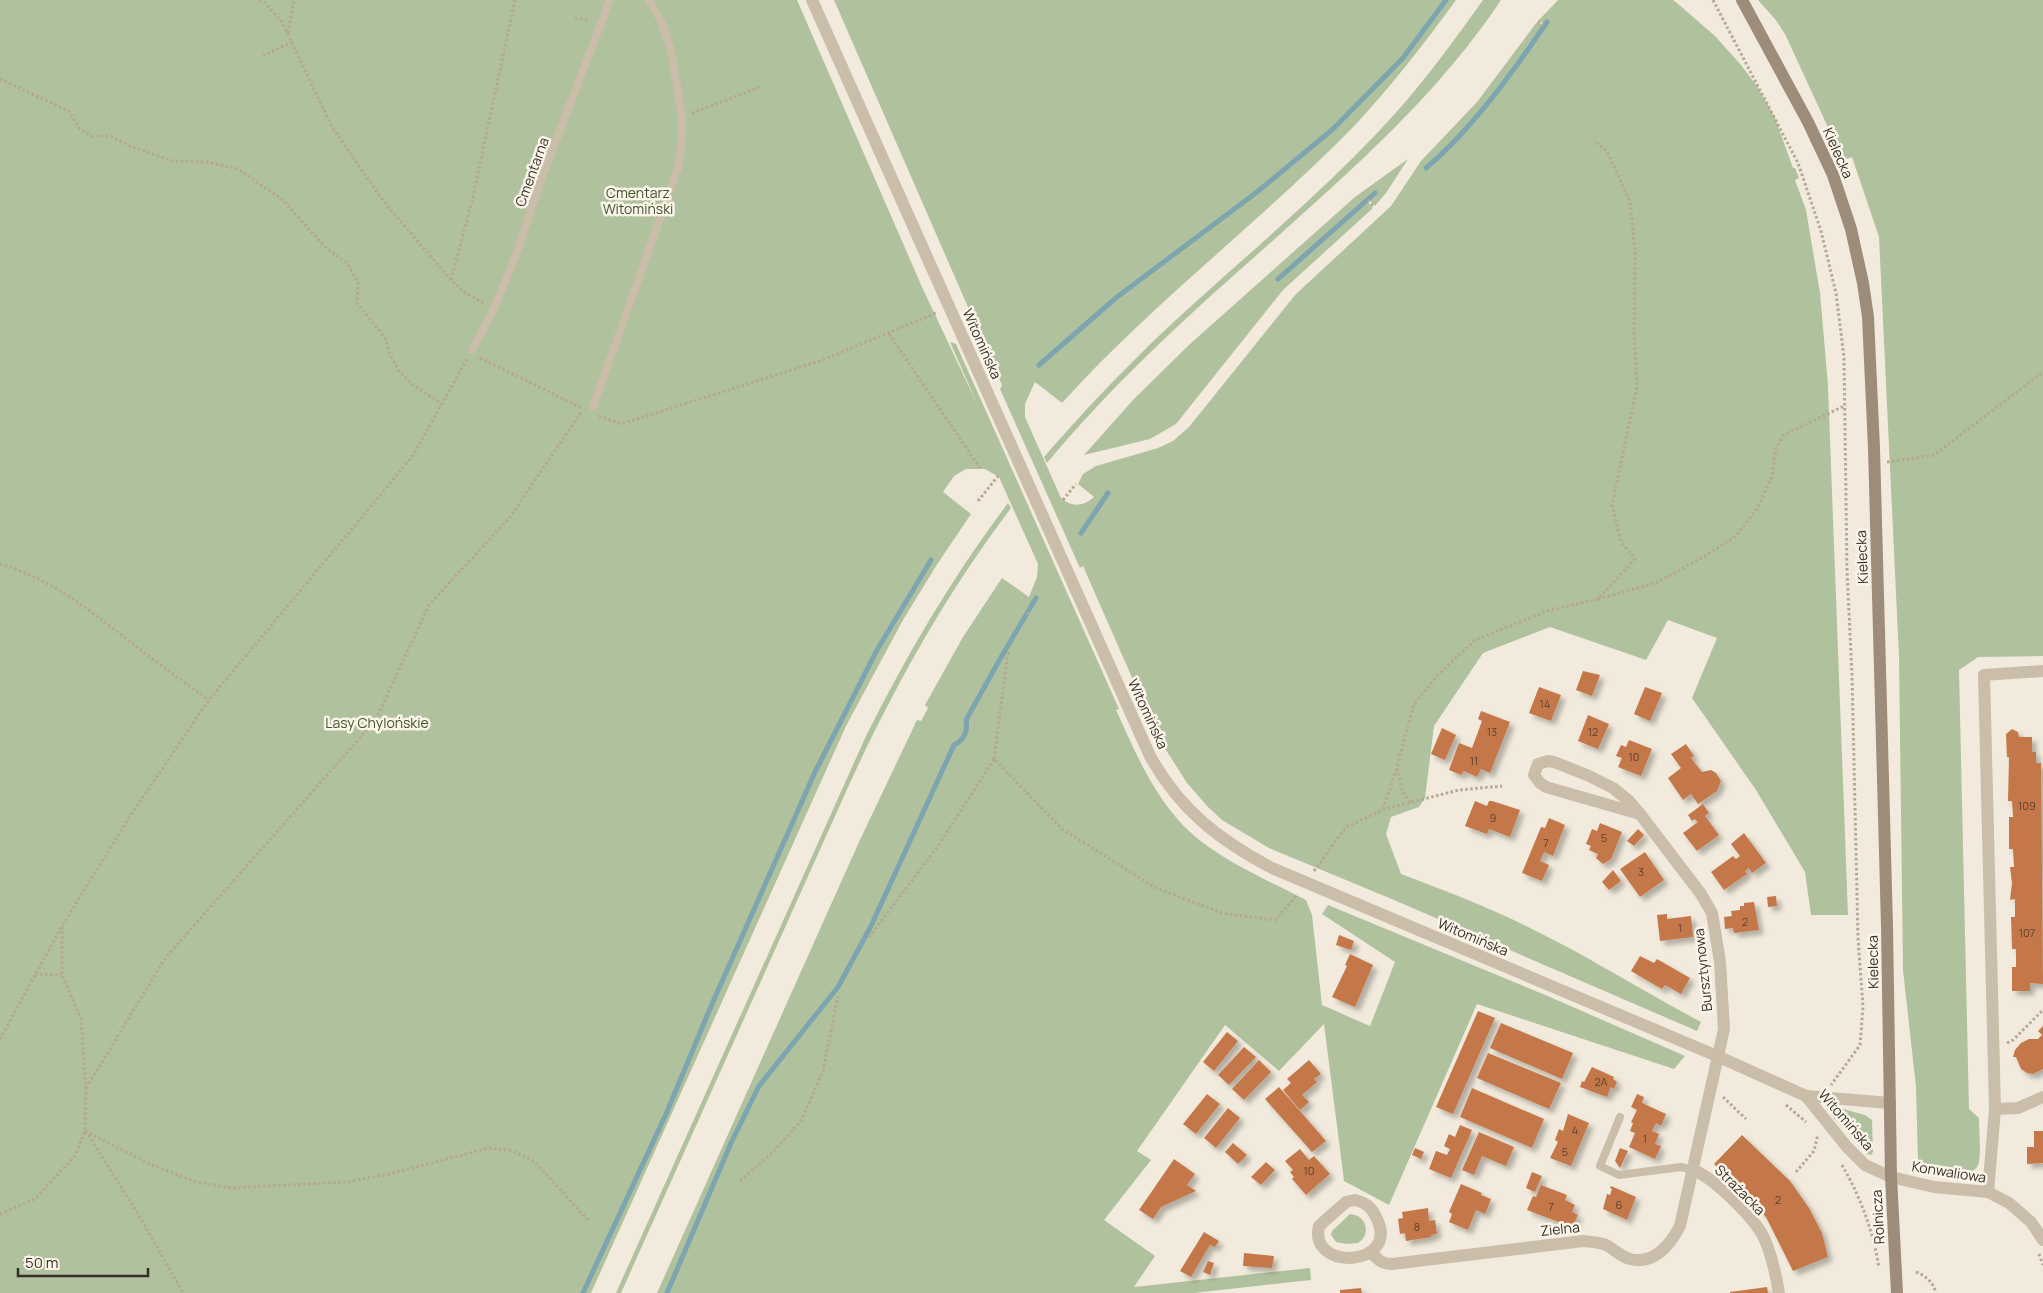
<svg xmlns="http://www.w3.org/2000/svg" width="2043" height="1293" font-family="Manrope,sans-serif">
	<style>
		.green { fill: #b0c19d }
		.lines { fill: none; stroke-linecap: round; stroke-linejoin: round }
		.stream { stroke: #7ca5af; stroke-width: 5 }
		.building { fill: #c47849; filter: url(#shadow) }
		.path { stroke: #b6a793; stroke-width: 3; stroke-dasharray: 2.5 2.5; stroke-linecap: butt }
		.service { stroke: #cabda9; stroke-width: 8 }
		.minor { stroke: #cabda9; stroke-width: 12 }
		.tertiary { stroke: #cabda9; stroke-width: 12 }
		.secondary { stroke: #9e8c7a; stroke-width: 12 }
		.labels { text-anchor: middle; stroke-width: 5; stroke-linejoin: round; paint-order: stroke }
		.number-label { font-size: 11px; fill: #5a4131 }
		.street-label { font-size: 14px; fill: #372f29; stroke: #faf4e9 }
		.park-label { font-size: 14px; fill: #41552d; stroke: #faf4e9 }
	</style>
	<defs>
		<filter id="shadow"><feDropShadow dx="4.5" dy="4.5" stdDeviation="2.5" flood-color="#0004"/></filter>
	</defs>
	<rect width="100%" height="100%" fill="#f2ebdd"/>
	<g class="green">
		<path d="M 0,0 L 797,0 L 922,287 L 979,408 L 950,342 L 956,344 L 1119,709 L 1116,710 C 1139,760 1160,812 1206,845 C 1236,867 1273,883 1306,900 L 1312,915 L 1322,1005 L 1370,1026 L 1395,962 L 1322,914 L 1328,905 L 1550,997 L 1685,1056 L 1674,1069 L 1477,1004 L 1389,1205 L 1344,1181 L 1324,1024 L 1279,1071 L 1225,1025 L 1137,1151 L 1151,1160 L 1104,1220 L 1155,1256 L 1134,1287 L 1310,1268 L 1311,1280 L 1194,1293 L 657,1293 L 859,842 L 917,720 L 921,721 L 928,708 L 925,705 L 963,637 L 1002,578 L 1029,597 L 1037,577 L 1038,564 L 999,477 L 985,469 L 966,469 L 954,476 L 943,492 L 971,514 L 936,566 L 903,620 L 846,726 L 591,1293 L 0,1293 Z"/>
		<path d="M 834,0 L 1456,0 C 1425,43 1392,85 1356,124 C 1262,221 1153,302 1062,403 L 1035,382 L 1025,404 L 1025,417 L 1061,498 C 1072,508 1084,506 1094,497 L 1078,484 L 1083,474 L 1096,466 L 1158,448 L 1173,441 L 1189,427 L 1295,295 L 1391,206 L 1421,161 L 1477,102 L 1537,22 L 1544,25 L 1539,20 L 1558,0 L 1673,0 L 1677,3 L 1715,36 L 1741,65 L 1757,86 L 1775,118 L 1793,168 L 1795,168 L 1799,178 L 1795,180 L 1806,210 L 1820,293 L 1828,386 L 1848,915 L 1811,915 L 1805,872 L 1756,790 L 1692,698 L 1717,638 L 1668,620 L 1646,660 L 1550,627 L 1483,653 L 1434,726 L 1425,798 L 1419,807 L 1391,817 L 1386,834 L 1401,874 C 1448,892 1494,909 1538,932 C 1593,959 1646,993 1701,1022 L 1697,1031 L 1394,900 L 1269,848 L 1222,820 L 1208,807 L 1187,783 L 1159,739 L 1083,566 L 1080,568 L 1000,389 L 1002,385 Z"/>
		<path d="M 1483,0 L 1501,0 C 1436,98 1346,175 1259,253 C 1184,319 1111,386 1047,463 L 1044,457 C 1082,413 1122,371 1164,331 C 1236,264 1312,202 1380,130 C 1418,90 1451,45 1483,0 Z"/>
		<path d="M 1758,0 L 2043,0 L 2043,656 L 1978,657 L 1959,670 L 1969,1109 L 1979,1118 C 1979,1132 1981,1148 1979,1162 C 1975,1183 1935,1171 1922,1168 L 1918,1160 L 1916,1087 L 1903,970 L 1899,656 L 1879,237 L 1852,157 L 1843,160 L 1785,34 L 1775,19 Z"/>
		<polygon points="1408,159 1386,193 1375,206 1369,200 1367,201 1373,208 1283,290 1176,424 1150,439 1084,455 1134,399 1190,344 1355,197"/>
		<path d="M 1008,503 L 1011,508 C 946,594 894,687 849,785 L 621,1293 L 616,1293 L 866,736 C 907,654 953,576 1008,503 Z"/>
		<polygon points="1833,1106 1865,1115 1872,1120 1873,1152 1871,1155 1867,1154 1831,1115"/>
		<path d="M 1350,1214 C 1366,1215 1372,1234 1358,1243 L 1346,1244 L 1336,1242 L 1331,1235 L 1332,1231 Z"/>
	</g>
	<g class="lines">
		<g class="stream">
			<path d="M 1426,168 C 1472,129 1513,72 1547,22"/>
			<polyline points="1278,279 1375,193"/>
			<polyline points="1039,365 1117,297 1257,192 1333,129 1403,58 1446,0"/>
			<polyline points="1081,533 1108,493"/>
			<polyline points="583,1293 666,1114 712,1004 815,772 877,650 931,560"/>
			<path d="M 667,1293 L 731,1143 L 759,1086 L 838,987 L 871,926 L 954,745 C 964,740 968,731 966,720 L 1000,659 L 1036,598"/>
		</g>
	</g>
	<g class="building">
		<polygon points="1583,671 1600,675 1592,696 1576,690"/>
		<polygon points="1539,687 1561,695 1551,721 1529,713"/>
		<polygon points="1645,687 1662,693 1650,721 1634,714"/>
		<polygon points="1481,711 1510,722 1490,773 1481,769 1477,777 1464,771 1461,775 1449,770 1459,743 1472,748 1482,721 1478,719"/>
		<polygon points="1588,715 1609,724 1598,749 1578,741"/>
		<polygon points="1442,728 1456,735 1445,760 1431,754"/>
		<polygon points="2012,729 2018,732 2019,737 2032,737 2032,752 2036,752 2036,763 2041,763 2043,984 2030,983 2030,991 2012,991 2012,967 2016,967 2016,949 2012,949 2011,917 2015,917 2015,899 2010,900 2012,883 2010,867 2014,867 2013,849 2009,849 2009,817 2013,817 2012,801 2008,801 2009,757 2007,757 2006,734"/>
		<polygon points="1629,740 1652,749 1641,776 1618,767 1622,758 1616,756 1621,745 1626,747"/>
		<polygon points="1686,744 1694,756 1691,758 1702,772 1711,770 1716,773 1721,781 1717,791 1698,804 1691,794 1683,800 1668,778 1681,768 1671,754"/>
		<polygon points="1475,801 1487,806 1489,801 1492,801 1520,810 1510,837 1489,829 1487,834 1465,826"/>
		<polygon points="1703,804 1709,813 1705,816 1719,835 1697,851 1683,833 1698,822 1695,819 1692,821 1688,815"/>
		<polygon points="1549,818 1565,825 1553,856 1544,852 1540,861 1549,865 1542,881 1522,873 1541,827 1545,828"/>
		<polygon points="1600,823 1622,832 1611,859 1603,864 1596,858 1598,854 1589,850 1591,846 1586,844 1592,829 1597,831"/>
		<polygon points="1638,829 1644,835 1634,846 1627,841"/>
		<polygon points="1744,833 1766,863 1752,873 1749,868 1745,871 1747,874 1724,890 1711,872 1733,856 1736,859 1740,856 1731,844"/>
		<polygon points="1645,852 1664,880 1640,897 1620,869"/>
		<polygon points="1613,870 1621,881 1609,890 1602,882"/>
		<polygon points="1776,896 1777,906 1768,907 1767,897"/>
		<polygon points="1754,902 1759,930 1734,933 1733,928 1725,929 1724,917 1732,916 1731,911 1740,910 1740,906 1744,906 1744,903"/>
		<polygon points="1667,914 1667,919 1691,916 1693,937 1660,941 1657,915"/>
		<polygon points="1339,935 1354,941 1351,950 1336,945"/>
		<polygon points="1350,954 1373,965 1355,1007 1332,997 1347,966 1345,965"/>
		<polygon points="1640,956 1654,963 1657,959 1690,978 1681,994 1665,985 1662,989 1631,971"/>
		<polygon points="1478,1011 1495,1018 1453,1114 1436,1107"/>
		<polygon points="1501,1023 1573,1053 1562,1079 1490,1048"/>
		<polygon points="2043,1026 2043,1069 2033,1074 2027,1073 2021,1069 2016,1057 2013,1057 2015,1050 2021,1043 2029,1039 2038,1039 2042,1035 2038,1031"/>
		<polygon points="1227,1032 1238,1041 1214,1071 1203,1062"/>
		<polygon points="1244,1047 1256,1057 1229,1085 1218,1075"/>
		<polygon points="1488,1053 1561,1083 1549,1109 1477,1078"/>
		<polygon points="1259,1060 1271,1072 1244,1100 1232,1089"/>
		<polygon points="1309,1060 1321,1074 1314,1079 1317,1082 1302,1095 1309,1102 1300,1110 1283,1090 1291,1083 1287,1079"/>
		<polygon points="1592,1067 1614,1077 1613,1079 1617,1082 1614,1089 1611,1087 1607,1097 1580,1087 1582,1081 1584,1082"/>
		<polygon points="1279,1087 1326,1141 1312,1152 1265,1099"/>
		<polygon points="1472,1088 1544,1119 1532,1148 1460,1117"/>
		<polygon points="1207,1094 1220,1104 1196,1134 1183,1124"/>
		<polygon points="1637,1094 1644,1097 1642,1103 1666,1114 1661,1126 1656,1123 1652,1131 1659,1134 1655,1144 1661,1146 1655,1159 1629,1147 1635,1133 1630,1131 1633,1123 1631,1122 1637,1110 1631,1107"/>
		<polygon points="1228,1108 1240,1118 1216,1148 1204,1138"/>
		<polygon points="1568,1114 1589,1123 1571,1166 1550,1158 1558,1142 1555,1140 1559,1129 1563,1131"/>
		<polygon points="1460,1125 1472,1130 1451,1178 1429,1169 1436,1151 1447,1155 1450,1149 1444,1146 1449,1134 1455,1137"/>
		<polygon points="2034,1131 2043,1131 2043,1163 2027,1164 2027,1147 2034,1147"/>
		<polygon points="1479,1132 1514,1147 1506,1166 1482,1156 1474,1175 1462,1170"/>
		<polygon points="1742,1135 1790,1181 1809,1208 1822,1233 1828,1257 1793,1271 1767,1219 1758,1206 1714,1164"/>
		<polygon points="1233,1143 1247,1155 1238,1164 1225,1152"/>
		<polygon points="1415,1148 1424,1152 1421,1159 1412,1155"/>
		<polygon points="1620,1148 1628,1151 1620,1168 1615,1161"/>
		<polygon points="1300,1149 1309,1160 1314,1156 1330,1174 1306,1195 1292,1179 1294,1177 1290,1172 1293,1170 1285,1161"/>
		<polygon points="1174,1159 1195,1174 1187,1185 1196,1191 1161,1207 1153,1219 1139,1210"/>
		<polygon points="1266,1162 1275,1170 1261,1185 1251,1177"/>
		<polygon points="1532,1172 1542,1176 1535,1192 1526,1188"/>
		<polygon points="1461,1184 1482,1193 1481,1195 1491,1199 1485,1214 1476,1210 1468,1230 1449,1222 1452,1214 1449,1212"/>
		<polygon points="1541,1185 1567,1195 1565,1200 1575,1205 1572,1212 1578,1215 1572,1227 1527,1210 1533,1196 1536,1197"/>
		<polygon points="1611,1186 1636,1197 1627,1220 1603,1209 1607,1194 1610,1195 1612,1189 1610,1188"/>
		<polygon points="1428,1208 1429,1221 1435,1220 1437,1234 1431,1235 1432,1237 1406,1241 1405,1233 1400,1234 1398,1219 1403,1218 1402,1212"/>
		<polygon points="1204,1232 1219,1241 1215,1247 1210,1245 1191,1277 1180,1271"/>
		<polygon points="1244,1253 1274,1256 1272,1268 1243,1266"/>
		<polygon points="1208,1261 1214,1263 1210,1275 1203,1272"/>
		<polygon points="1767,1287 1768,1293 1730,1293 1730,1292"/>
		<polygon points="1361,1288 1362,1293 1340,1293 1340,1290"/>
	</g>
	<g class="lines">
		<g class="path">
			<polyline points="259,0 265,3 282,22 332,127 384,202 451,280 464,292 485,304"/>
			<polyline points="1713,0 1798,163 1821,231 1836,293 1844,357 1847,571 1852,675 1858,938 1863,1007 1860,1045 1831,1085"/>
			<polyline points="575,18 589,20"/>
			<polyline points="1538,21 1544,25"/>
			<polyline points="288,33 294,0"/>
			<polyline points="263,56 292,42"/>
			<polyline points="0,79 69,111 79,128 91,136 110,136 130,146 172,161 208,162 238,169 283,200 325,247 347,263 358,282 357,303 385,338 390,354 398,370 412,384 442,404"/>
			<polyline points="692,113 760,87"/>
			<polyline points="1368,200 1374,207"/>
			<polyline points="451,280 472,201 515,0"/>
			<polyline points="889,334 980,468"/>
			<polyline points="480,358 582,408"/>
			<polyline points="599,416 621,424 820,361 934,314 936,311"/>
			<polyline points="1887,462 1934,455 2043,372"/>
			<polyline points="1063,500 1076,484"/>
			<polyline points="978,501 998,476"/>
			<path d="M 0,564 C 55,579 100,619 145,653 C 166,669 188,685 209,700"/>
			<polyline points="1598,599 1656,583 1705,556 1736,536 1757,509 1772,476 1776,448 1784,435 1844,406"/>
			<polyline points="1027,613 1030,614"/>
			<polyline points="1008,652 994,759 1062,829 1156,888 1222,913 1275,920 1298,894"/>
			<polyline points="1411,802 1403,793 1397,767 1414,704 1438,675 1475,640 1547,611 1598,599 1635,559 1621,542 1612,505 1637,387 1634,332 1635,252 1630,202 1607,151 1594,141"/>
			<polyline points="1383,809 1397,768"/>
			<polyline points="1314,871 1346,827 1385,809 1459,790 1502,786"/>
			<polyline points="869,937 936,849 994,759"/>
			<polyline points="35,974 62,975"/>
			<polyline points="0,1039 62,926 132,813 209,700 412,457 467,359"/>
			<polyline points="2007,1043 2013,1040 2043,1010"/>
			<polyline points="86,1088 166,957 375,721 429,605 510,517 582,411"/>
			<polyline points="1723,1097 1746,1119"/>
			<polyline points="1786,1105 1806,1122"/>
			<polyline points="85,1131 152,1165 196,1182 231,1188 346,1182 389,1174 489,1148 513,1151 535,1162 588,1220"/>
			<polyline points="86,1131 141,1219 183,1293"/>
			<path d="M 1842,1165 C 1861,1198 1873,1231 1879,1268"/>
			<polyline points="1796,1172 1814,1151 1818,1134"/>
			<polyline points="740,1181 773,1152 801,1121 823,1071 838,996"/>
			<polyline points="0,1214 35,1199 75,1156 85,1131 86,1088 81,1019 62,975 62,926"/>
			<polyline points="2039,1254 2043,1265"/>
			<path d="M 1916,1272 C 1926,1276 1933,1282 1936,1293"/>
		</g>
		<g class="service">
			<polyline points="472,350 494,309 517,252 539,185 610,0"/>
			<polyline points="593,407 678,168 682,138 682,117 671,50 661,21 649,0"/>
			<polyline points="1620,1117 1600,1166 1619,1175 1681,1167 1693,1170"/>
		</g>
		<g class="minor">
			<polyline points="1995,1109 2018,1108 2043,1097"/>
			<path d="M 1693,1170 C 1713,1177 1757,1220 1765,1240 C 1772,1257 1776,1275 1779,1293"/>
			<polyline points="1891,1177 1934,1187 1988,1192 2009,1203 2031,1222 2043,1240"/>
			<polyline points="1988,1192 1995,1109 1984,675 2043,671"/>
			<path d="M 1355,1200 C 1367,1203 1372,1208 1377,1219 C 1400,1267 1308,1272 1319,1226 L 1346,1202 Z"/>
			<path d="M 1371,1252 C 1378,1260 1382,1264 1392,1264 L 1583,1241 C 1591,1242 1599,1242 1606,1245 C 1614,1249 1621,1257 1630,1259 C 1654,1265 1670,1245 1680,1226 L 1724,1029 L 1720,962 L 1712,913 L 1701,894 L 1640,814 L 1629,801 L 1613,788 L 1587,775 L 1554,762 L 1548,761 L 1538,764 L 1534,775 L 1540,783 L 1546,787 L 1640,814"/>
		</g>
		<g class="tertiary">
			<path d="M 812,0 L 1150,756 C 1180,810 1219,840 1272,868 L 1717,1056 L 1806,1096 L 1890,1103"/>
			<polyline points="1806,1096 1847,1147 1865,1165 1891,1177"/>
		</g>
		<polyline class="secondary" points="1742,0 1808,122 1833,175 1851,229 1863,283 1868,317 1874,448 1887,926 1891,1177 1897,1293"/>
	</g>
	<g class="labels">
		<g class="number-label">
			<text x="1545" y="708">14</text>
			<text x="1492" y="736">13</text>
			<text x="1593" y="736">12</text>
			<text x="1634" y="761">10</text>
			<text x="1474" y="765">11</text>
			<text x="2027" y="810">109</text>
			<text x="1493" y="822">9</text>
			<text x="1604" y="842">5</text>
			<text x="1546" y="847">7</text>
			<text x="1641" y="876">3</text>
			<text x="1745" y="926">2</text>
			<text x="1680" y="932">1</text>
			<text x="2027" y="937">107</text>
			<text x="1601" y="1086">2A</text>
			<text x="1575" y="1134">4</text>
			<text x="1645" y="1143">1</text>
			<text x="1565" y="1156">5</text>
			<text x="1309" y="1175">10</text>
			<text x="1778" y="1204">2</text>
			<text x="1619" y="1209">6</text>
			<text x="1551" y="1211">7</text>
			<text x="1417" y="1231">8</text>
		</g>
		<g class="street-label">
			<text transform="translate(1838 153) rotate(66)" y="5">Kielecka</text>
			<text transform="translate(532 172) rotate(-70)" y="5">Cmentarna</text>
			<text transform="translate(982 344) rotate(66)" y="5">Witomińska</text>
			<text transform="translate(1862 557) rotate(-92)" y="5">Kielecka</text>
			<text transform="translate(1148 714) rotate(65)" y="5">Witomińska</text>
			<text transform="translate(1473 937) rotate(23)" y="5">Witomińska</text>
			<text transform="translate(1873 962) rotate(-91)" y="5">Kielecka</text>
			<text transform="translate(1703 970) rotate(-96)" y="5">Bursztynowa</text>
			<text transform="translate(1846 1120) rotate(49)" y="5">Witomińska</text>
			<text transform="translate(1949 1172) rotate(9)" y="5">Konwaliowa</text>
			<text transform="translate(1740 1190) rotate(45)" y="5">Strażacka</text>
			<text transform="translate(1878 1217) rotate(-93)" y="5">Rolnicza</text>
			<text transform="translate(1560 1229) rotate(-6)" y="5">Zielna</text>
		</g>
		<g class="park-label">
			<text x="638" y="198">Cmentarz<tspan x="638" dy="16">Witomiński</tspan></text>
			<text x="377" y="728">Lasy Chylońskie</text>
		</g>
	</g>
	<path d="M18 1268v8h130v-8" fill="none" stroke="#372f29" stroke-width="2.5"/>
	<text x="25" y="1268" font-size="15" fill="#372f29" stroke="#faf4e9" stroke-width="4" paint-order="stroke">50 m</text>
</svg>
